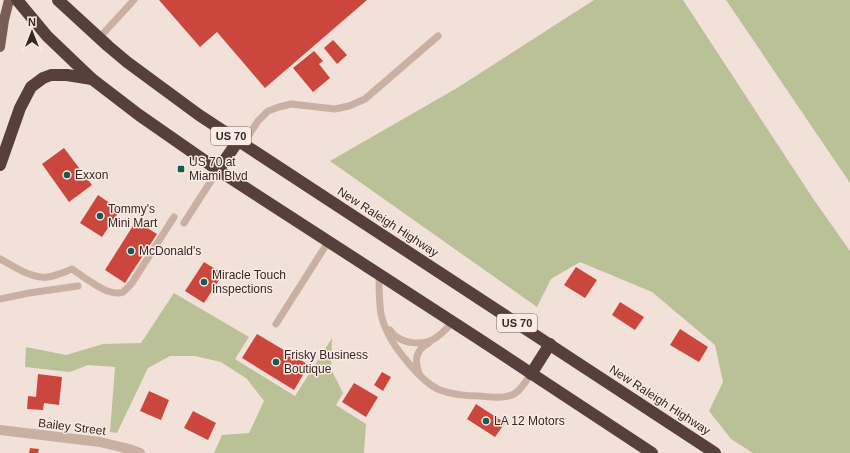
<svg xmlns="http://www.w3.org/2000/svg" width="850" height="453" font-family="Arial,sans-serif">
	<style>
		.green { fill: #bbc197 }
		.building { fill: #cb473d }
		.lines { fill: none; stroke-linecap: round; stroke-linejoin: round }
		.lane { stroke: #caafa3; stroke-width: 7 }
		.street { stroke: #caafa3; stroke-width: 10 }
		.primary { stroke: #785c56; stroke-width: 10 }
		.highway { stroke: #57403c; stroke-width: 12 }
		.poi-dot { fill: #1a5852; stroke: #faece4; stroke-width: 1.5 }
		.labels { text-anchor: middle; stroke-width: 3; stroke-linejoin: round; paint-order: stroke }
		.shield { fill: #faece4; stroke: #70635f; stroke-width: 1 }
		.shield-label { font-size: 11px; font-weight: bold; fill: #352826 }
		.poi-label { font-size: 12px; fill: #352826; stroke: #faece4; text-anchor: start }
		.street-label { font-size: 12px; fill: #352826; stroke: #faece4 }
	</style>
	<rect width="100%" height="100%" fill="#f2e1d8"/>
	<g class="green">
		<polygon points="594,0 683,0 812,197 850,251 850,453 753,453 731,439 709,411 723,382 715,345 652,292 580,262 551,279 537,307 330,161 457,88"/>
		<polygon points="726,0 850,0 850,183"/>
		<polygon points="174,293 249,337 235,359 295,396 332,338 331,369 343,393 336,405 366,424 364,453 214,453 222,435 249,433 264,401 247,379 221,362 195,356 170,356 148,368 117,433 110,432 115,367 88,365 70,372 25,367 26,347 66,355 103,344 141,343"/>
	</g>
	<g class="building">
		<polygon points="159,0 367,0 265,88 217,32 200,47"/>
		<polygon points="333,40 347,55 337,64 324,48"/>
		<polygon points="314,51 323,61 319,64 330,78 313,92 293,68"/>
		<polygon points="64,148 92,185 69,202 42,164"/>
		<polygon points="98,195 120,210 102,237 80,223"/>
		<polygon points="136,221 157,234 125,283 105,270"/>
		<polygon points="204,262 223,274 204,303 185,291"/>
		<polygon points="576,267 597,280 585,298 564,285"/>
		<polygon points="620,302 644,317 635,330 612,315"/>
		<polygon points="680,329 708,347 699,362 670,345"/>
		<polygon points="257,334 309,365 294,390 242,358"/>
		<polygon points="382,372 391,377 383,391 374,385"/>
		<polygon points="38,374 62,377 59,405 44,403 43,410 27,409 28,396 36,397"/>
		<polygon points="354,383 378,397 366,417 342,402"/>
		<polygon points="149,391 169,400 161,420 140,411"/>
		<polygon points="476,404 505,423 495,437 467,419"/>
		<polygon points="193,411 216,423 208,440 184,428"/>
		<polygon points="30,448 39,449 38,453 29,453"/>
	</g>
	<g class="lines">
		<g class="lane">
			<polyline points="99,38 134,0"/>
			<polyline points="243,144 258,121 268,111 279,107 291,104 335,109 349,106 365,99 438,36"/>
			<polyline points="184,223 218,170"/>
			<path d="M 0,259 C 14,266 31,279 47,277 C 56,276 64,272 72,269 C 83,276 109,298 123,292 C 126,290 129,286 132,283 L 174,217"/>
			<path d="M 379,275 C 379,288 379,301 381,314 C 382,319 384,325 386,329 C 393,347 422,383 440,390 C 453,395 467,396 480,396 C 491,397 509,400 518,391 C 523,386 527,379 531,374"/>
			<polyline points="0,299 29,293 78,286"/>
			<polyline points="276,324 328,242"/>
			<path d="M 390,330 C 392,333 394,336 397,337 C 406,344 423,345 434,339 C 441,335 447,328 453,322"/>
			<path d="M 419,373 C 414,359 416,350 429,343"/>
		</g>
		<polyline class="street" points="0,430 100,442 129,449 140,453"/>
		<polyline class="primary" points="0,47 4,20 9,0"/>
		<g class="highway">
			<polyline points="17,0 47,36 92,79 139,115 218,170 479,339 652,453"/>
			<polyline points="58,0 108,46 127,62 146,76 199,115 715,453"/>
			<polyline points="0,165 20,108 31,87 43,78 51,75 67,75 92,79"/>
			<polyline points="218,170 238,141"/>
			<polyline points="531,374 550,344"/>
		</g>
	</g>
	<g class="poi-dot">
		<rect x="177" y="165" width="8" height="8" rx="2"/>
		<circle cx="67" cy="175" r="4"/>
		<circle cx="100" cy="216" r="4"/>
		<circle cx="131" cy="251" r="4"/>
		<circle cx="204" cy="282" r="4"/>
		<circle cx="276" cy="362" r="4"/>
		<circle cx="486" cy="421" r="4"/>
	</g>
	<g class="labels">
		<g class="shield">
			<rect x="211" y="127" width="40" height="18" rx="3"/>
			<rect x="497" y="314" width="40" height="18" rx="3"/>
		</g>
		<g class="shield-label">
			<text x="231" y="140">US 70</text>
			<text x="517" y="327">US 70</text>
		</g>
		<g class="poi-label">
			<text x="189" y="166">US 70 at<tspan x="189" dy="14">Miami Blvd</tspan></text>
			<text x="75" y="179">Exxon</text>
			<text x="108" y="213">Tommy's<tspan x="108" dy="14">Mini Mart</tspan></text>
			<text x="139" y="255">McDonald's</text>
			<text x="212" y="279">Miracle Touch<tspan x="212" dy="14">Inspections</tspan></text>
			<text x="284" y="359">Frisky Business<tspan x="284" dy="14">Boutique</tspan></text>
			<text x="494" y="425">LA 12 Motors</text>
		</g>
		<g class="street-label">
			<text transform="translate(388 222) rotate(33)" y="4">New Raleigh Highway</text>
			<text transform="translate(660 400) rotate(33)" y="4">New Raleigh Highway</text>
			<text transform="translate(72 427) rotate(7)" y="4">Bailey Street</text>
		</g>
	</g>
	<g transform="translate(32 32)" stroke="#faece4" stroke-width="3" paint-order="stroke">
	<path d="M0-3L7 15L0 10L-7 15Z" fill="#352826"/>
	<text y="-6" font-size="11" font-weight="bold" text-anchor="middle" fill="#352826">N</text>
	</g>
</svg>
